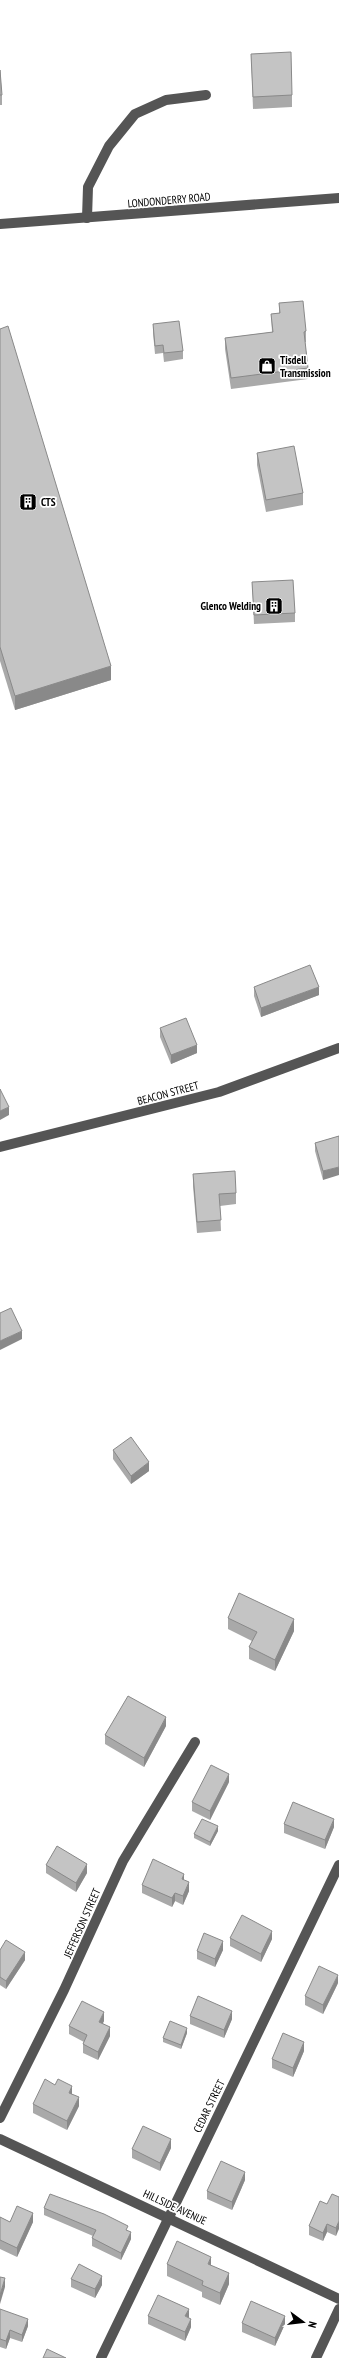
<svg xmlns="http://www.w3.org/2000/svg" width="339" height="2358" font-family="'PT Sans Narrow',sans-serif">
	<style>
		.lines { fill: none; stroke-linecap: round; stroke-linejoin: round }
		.minor { stroke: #555; stroke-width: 10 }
		.wall { fill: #a9a9a9 }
		.shaded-wall { fill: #898989 }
		.building { fill: #c4c4c4; stroke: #898989 }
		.labels { text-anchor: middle; stroke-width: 3.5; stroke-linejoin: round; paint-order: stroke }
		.street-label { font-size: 11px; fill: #000; stroke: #fff }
		.poi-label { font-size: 11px; font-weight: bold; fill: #000; stroke: #fff; text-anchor: start }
	</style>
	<rect width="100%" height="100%" fill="#fff"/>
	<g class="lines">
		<g class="minor">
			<polyline points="87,218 88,187 109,146 135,114 166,100 206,95"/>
			<polyline points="0,224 339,198"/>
			<polyline points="0,1147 219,1092 339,1048"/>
			<polyline points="0,2118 64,1990 123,1861 195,1742"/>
			<polyline points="0,2139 339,2299"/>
			<polyline points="101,2358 339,1865"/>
			<polyline points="316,2358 339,2309"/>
		</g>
	</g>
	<g class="wall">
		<polygon points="251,54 292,95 292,107 253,109"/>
		<polygon points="0,70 2,95 2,105 0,105"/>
		<polygon points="279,303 306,331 306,342 305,342 308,368 308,379 231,389 225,349 225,338 272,332 271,314 279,313"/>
		<polygon points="153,324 183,351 183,359 164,362 163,353 155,354 153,333"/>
		<polygon points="0,329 111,680 15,710 0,661"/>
		<polygon points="257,453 303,493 303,505 266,512 257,465"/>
		<polygon points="252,582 295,613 295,622 254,624"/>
		<polygon points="254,987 319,995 261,1017 254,996"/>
		<polygon points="160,1028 197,1053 171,1064 160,1037"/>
		<polygon points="339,1136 323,1180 315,1151 315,1143"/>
		<polygon points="193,1174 236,1193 236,1204 220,1206 221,1231 197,1233 193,1186"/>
		<polygon points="113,1450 149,1471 131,1484 113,1459"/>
		<polygon points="228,1618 294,1631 275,1671 249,1659 249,1647 252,1641 228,1629"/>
		<polygon points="166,1726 144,1767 105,1744 105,1735"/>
		<polygon points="229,1782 210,1820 192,1811 192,1802"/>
		<polygon points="284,1824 334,1827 325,1849 284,1833"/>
		<polygon points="218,1831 210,1846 194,1838 194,1834"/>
		<polygon points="46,1865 87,1873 76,1892 46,1873"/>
		<polygon points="184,1880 189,1891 183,1905 175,1901 172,1907 142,1893 142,1885"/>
		<polygon points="230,1938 272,1939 261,1962 230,1946"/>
		<polygon points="0,1950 25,1960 6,1989 0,1985"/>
		<polygon points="223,1950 215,1967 197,1959 197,1951"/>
		<polygon points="338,1983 323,2014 305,2005 305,1996"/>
		<polygon points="190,2016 232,2019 224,2038 190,2024"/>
		<polygon points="104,2021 103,2023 110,2036 98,2060 83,2053 83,2044 84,2042 69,2034 69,2026"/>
		<polygon points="187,2033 181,2049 163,2042 163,2038"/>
		<polygon points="304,2051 293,2077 272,2068 272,2059"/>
		<polygon points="72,2094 79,2106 67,2130 33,2113 33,2104"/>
		<polygon points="171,2148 160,2171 132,2158 132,2149"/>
		<polygon points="245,2180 232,2210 207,2199 207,2191"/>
		<polygon points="339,2197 336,2236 327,2232 323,2241 309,2235 309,2226 327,2204"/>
		<polygon points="44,2208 128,2231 131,2239 121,2260 92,2246 92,2238 93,2236 44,2215"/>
		<polygon points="0,2217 10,2222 33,2222 17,2257 0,2249"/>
		<polygon points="167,2264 211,2265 229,2284 220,2305 202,2297 202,2292 167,2276"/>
		<polygon points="71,2279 102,2285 95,2298 71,2287"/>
		<polygon points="0,2309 28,2326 22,2342 10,2338 6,2349 0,2347"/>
		<polygon points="148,2316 191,2327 185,2341 148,2324"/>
		<polygon points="242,2323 285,2324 275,2346 242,2332"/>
	</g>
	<g class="shaded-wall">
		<polygon points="111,666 111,680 15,710 15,696"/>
		<polygon points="319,987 319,995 261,1017 261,1008"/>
		<polygon points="197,1045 197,1053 171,1064 171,1055"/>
		<polygon points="9,1107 9,1115 0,1120 0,1111"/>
		<polygon points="339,1167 339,1175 323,1180 323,1171"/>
		<polygon points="22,1331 22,1339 0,1350 0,1341"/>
		<polygon points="149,1462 149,1471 131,1484 131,1476"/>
		<polygon points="294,1619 294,1631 275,1671 275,1660"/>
		<polygon points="166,1717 166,1726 144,1767 144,1758"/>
		<polygon points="229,1774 229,1782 210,1820 210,1811"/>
		<polygon points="334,1819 334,1827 325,1849 325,1840"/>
		<polygon points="218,1826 218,1831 210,1846 210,1842"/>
		<polygon points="87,1864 87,1873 76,1892 76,1883"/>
		<polygon points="184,1874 184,1882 182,1879"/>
		<polygon points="189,1882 189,1891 183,1905 183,1896"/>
		<polygon points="175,1893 175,1901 172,1907 172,1898"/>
		<polygon points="272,1931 272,1939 261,1962 261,1954"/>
		<polygon points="223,1941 223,1950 215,1967 215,1959"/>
		<polygon points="25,1952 25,1960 6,1989 6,1981"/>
		<polygon points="338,1975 338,1983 323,2014 323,2005"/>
		<polygon points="232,2011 232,2019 224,2038 224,2030"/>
		<polygon points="104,2012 104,2021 99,2030 99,2022"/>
		<polygon points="110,2027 110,2036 98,2060 98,2052"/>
		<polygon points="187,2028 187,2033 181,2049 181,2045"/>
		<polygon points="304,2042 304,2051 293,2077 293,2068"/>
		<polygon points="72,2086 72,2095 69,2093"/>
		<polygon points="79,2097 79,2106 67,2130 67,2121"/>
		<polygon points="171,2139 171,2148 160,2171 160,2163"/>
		<polygon points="245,2172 245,2180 232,2210 232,2202"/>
		<polygon points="33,2213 33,2222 17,2257 17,2248"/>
		<polygon points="339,2221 339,2229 336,2236 336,2228"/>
		<polygon points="327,2224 327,2232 323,2241 323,2233"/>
		<polygon points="131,2232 131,2239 121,2260 121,2253"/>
		<polygon points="211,2257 211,2268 208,2264"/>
		<polygon points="229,2273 229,2284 220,2305 220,2293"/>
		<polygon points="102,2276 102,2285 95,2298 95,2289"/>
		<polygon points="5,2278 5,2287 0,2304 0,2295"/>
		<polygon points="189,2309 189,2318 185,2316"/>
		<polygon points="285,2316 285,2324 275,2346 275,2338"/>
		<polygon points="28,2319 28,2326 22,2342 22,2335"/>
		<polygon points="191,2319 191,2327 185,2341 185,2332"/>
		<polygon points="10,2330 10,2338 6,2349 6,2341"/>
	</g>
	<g class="building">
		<polygon points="291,52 292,95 253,97 251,54"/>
		<polygon points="0,70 2,95 0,95"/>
		<polygon points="303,301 306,331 304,332 308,368 231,378 225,338 273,332 271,314 280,313 279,303"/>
		<polygon points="179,321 183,351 164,353 163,345 155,346 153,324"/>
		<polygon points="8,326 111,666 15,696 0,647 0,329"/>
		<polygon points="294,446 303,493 266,500 257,453"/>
		<polygon points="293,580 295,613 254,615 252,582"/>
		<polygon points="310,965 319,987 261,1008 254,987"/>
		<polygon points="186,1018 197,1045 171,1055 160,1028"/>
		<polygon points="0,1089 9,1107 0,1111"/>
		<polygon points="339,1136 339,1167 323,1171 315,1143"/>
		<polygon points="235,1171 236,1193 219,1194 221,1220 197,1222 193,1174"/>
		<polygon points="11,1308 22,1331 0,1341 0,1313"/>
		<polygon points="131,1437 149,1462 131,1476 113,1450"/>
		<polygon points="239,1593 294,1619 275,1660 249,1647 257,1632 228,1618"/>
		<polygon points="128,1696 166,1717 144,1758 105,1735"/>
		<polygon points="211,1765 229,1774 210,1811 192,1802"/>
		<polygon points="293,1802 334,1819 325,1840 284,1824"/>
		<polygon points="202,1819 218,1826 210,1842 194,1834"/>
		<polygon points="57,1846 87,1864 76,1883 46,1865"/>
		<polygon points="153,1859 184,1874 182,1879 189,1882 183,1896 175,1893 172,1898 142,1885"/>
		<polygon points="242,1915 272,1931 261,1954 230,1938"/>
		<polygon points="204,1933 223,1941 215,1959 197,1951"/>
		<polygon points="6,1940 25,1952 6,1981 0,1977 0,1950"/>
		<polygon points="319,1966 338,1975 323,2005 305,1996"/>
		<polygon points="198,1996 232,2011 224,2030 190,2016"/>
		<polygon points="82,2001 104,2012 99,2022 110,2027 98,2052 83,2044 87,2035 69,2026"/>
		<polygon points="170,2021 187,2028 181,2045 163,2038"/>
		<polygon points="283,2033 304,2042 293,2068 272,2059"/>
		<polygon points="45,2079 55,2085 58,2079 72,2086 69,2093 79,2097 67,2121 33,2104"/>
		<polygon points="143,2126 171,2139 160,2163 132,2149"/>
		<polygon points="221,2161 245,2172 232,2202 207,2191"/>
		<polygon points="50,2194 104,2214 128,2226 126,2230 131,2232 121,2253 92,2238 96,2230 44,2208"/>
		<polygon points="332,2194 339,2197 339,2221 336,2228 327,2224 323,2233 309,2226 320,2201 327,2204"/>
		<polygon points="17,2206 33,2213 17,2248 0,2240 0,2217 10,2222"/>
		<polygon points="177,2241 211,2257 208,2264 229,2273 220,2293 202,2285 203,2281 167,2264"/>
		<polygon points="79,2264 102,2276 95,2289 71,2279"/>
		<polygon points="0,2277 5,2278 0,2295"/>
		<polygon points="158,2295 189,2309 185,2316 191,2319 185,2332 148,2316"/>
		<polygon points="251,2301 285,2316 275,2338 242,2323"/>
		<polygon points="0,2309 28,2319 22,2335 10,2330 6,2341 0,2339"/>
		<polygon points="47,2349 66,2358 43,2358"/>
	</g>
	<defs>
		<symbol id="shop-square" viewBox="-11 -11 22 22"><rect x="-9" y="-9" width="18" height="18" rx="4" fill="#000" stroke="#fff"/><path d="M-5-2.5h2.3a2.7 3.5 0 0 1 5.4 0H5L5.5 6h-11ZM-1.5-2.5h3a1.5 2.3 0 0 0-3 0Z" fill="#fff"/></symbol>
		<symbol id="building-square" viewBox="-11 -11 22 22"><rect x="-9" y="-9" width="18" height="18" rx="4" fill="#000" stroke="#fff"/><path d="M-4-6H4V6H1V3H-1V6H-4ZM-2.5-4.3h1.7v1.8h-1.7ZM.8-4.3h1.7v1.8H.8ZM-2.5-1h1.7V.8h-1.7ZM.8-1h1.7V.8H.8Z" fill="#fff"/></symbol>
	</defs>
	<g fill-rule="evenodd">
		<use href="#shop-square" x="257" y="356" width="20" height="20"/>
		<use href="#building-square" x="18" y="492" width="20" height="20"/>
		<use href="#building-square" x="264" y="596" width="20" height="20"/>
	</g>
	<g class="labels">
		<g class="street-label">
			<text transform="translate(169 200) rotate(-5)" y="4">LONDONDERRY ROAD</text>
			<text transform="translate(168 1093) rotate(-15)" y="4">BEACON STREET</text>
			<text transform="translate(82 1923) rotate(-66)" y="4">JEFFERSON STREET</text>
			<text transform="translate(209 2106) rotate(-64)" y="4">CEDAR STREET</text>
			<text transform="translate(175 2207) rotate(25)" y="4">HILLSIDE AVENUE</text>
		</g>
		<g class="poi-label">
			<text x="280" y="364">Tisdell<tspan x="280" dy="13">Transmission</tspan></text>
			<text x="41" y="506">CTS</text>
			<text x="261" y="610" text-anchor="end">Glenco Welding</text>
		</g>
	</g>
	<g transform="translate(303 2322) rotate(105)" stroke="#ffffff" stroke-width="3" paint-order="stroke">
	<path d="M0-3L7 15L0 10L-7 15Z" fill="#000000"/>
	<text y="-6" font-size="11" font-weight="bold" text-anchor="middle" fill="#000000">N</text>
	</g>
</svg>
